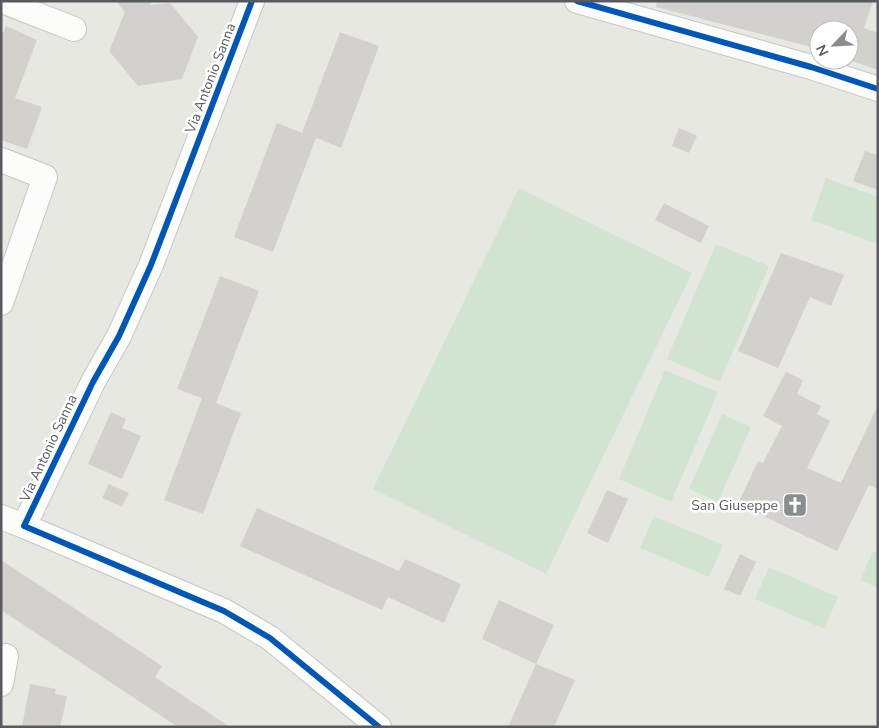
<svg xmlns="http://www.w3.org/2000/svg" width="879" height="728" font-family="'Nunito Sans',sans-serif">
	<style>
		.green { fill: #d1e4d2 }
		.building { fill: #d2d1cd }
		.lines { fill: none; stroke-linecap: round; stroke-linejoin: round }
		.minor-casing { stroke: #c5c6c4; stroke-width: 26 }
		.minor { stroke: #fcfcfb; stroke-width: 24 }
		.cycleway-casing { stroke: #fff; stroke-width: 9 }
		.cycleway { stroke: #0057b8; stroke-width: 6 }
		.labels { text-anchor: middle; stroke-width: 5; stroke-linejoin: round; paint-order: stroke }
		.street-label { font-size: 14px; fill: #595a5f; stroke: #fff }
		.poi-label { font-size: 14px; fill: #595a5f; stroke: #fff; text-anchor: end }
	</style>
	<rect width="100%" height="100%" fill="#e8e8e2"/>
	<g class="green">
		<polygon points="826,178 878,197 878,244 811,220"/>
		<polygon points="519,188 692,273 546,574 373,489"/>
		<polygon points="716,244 769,266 720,382 667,359"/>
		<polygon points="665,370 718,392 671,502 619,479"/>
		<polygon points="722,414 751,427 718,502 689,489"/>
		<polygon points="654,516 723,545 709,577 640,548"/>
		<polygon points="873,551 878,554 878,588 860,580"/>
		<polygon points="769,567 838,597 824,629 755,599"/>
	</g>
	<g class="building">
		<polygon points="116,1 152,1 150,5 170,3 198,37 182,79 138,86 109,51 125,12"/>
		<polygon points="657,1 873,1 864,28 878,33 878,70 849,60 849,30 819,30 819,49 656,7"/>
		<polygon points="6,26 37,40 15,98 42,107 27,149 1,140 1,37"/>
		<polygon points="340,32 379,46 341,148 316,138 273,252 234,237 277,123 302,133"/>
		<polygon points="679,128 697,136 689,153 672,146"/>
		<polygon points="865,151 878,155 878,190 853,181"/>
		<polygon points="664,203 709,226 701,243 655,220"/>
		<polygon points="781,253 844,275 831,306 810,297 778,368 738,351"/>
		<polygon points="220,276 259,291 216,403 241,413 203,514 164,500 202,398 177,389"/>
		<polygon points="786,372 803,380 797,394 821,406 817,414 830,421 807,468 841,483 878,405 878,489 869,485 837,551 738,504 758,461 763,463 782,426 763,416"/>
		<polygon points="111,412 126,419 122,428 141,436 122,479 88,464"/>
		<polygon points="109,484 129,493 122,507 102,498"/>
		<polygon points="607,490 628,499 608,543 587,533"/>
		<polygon points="257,508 399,571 405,559 461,584 444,623 388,597 382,610 240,546"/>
		<polygon points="740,554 756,562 740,596 724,589"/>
		<polygon points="1,560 162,666 155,677 230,727 178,727 1,610"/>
		<polygon points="499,600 554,625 536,664 482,639"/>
		<polygon points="536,664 575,680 554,727 508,727"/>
		<polygon points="30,684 56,689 55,694 67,696 60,727 22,727"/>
	</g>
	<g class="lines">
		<defs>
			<g id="minor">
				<polyline points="2,1 74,29"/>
				<polyline points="252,1 151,265 119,336 93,382 24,526 224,611 270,638 379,727"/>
				<polyline points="577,1 811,67 878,89"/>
				<polyline points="1,160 45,177 1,303"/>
				<polyline points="1,517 24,526"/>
				<polyline points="1,684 6,656"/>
			</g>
		</defs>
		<use href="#minor" class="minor-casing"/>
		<use href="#minor" class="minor"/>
		<defs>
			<g id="cycleway">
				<polyline points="252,1 151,265 119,336 93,382 24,526 224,611 270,638 379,727"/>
				<polyline points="577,1 811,67 878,89"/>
			</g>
		</defs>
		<use href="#cycleway" class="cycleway-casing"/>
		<use href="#cycleway" class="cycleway"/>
	</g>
	<defs>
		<symbol id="church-square" viewBox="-11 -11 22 22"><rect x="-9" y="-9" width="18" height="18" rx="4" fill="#8b8c8d" stroke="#fff"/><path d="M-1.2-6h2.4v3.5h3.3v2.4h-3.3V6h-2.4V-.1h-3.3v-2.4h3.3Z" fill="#fff"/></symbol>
	</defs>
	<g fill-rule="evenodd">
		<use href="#church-square" x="781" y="491" width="28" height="28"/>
	</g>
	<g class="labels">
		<g class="street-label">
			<text transform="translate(210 78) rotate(-69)" y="5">Via Antonio Sanna</text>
			<text transform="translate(48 448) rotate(-65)" y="5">Via Antonio Sanna</text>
		</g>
		<g class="poi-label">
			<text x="778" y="510">San Giuseppe</text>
		</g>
	</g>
	<rect width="879" height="728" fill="none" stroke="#595a5f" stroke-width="5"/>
	<g transform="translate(834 45) rotate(245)"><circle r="24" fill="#ffffff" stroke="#bdbdbf"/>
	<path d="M0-4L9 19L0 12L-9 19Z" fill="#8b8c8d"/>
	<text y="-8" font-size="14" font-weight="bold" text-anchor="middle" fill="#595a5f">N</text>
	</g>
</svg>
